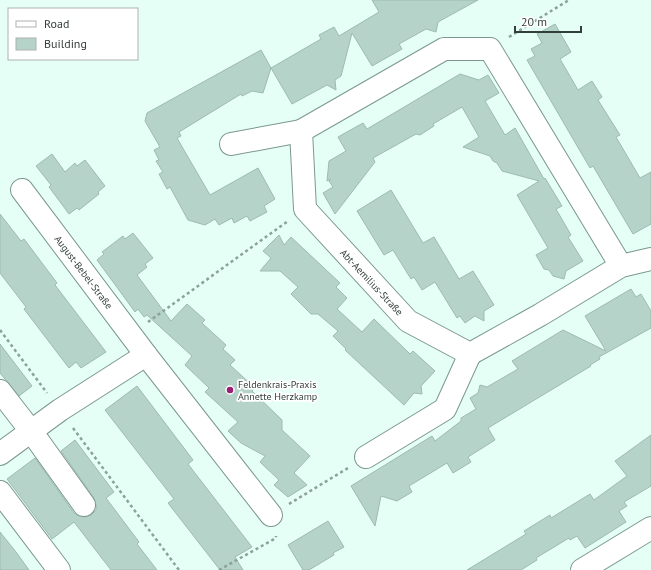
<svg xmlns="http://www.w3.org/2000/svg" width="651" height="570" font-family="'PT Sans',sans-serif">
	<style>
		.building { fill: #b5d3c9; stroke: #9dbbb2 }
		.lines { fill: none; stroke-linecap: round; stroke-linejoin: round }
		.minor-casing { stroke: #7b988f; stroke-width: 24 }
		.path { stroke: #8da09a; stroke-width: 2.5; stroke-dasharray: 3 3; stroke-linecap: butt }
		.minor { stroke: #fff; stroke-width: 22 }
		.poi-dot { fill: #991d75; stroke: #fff; stroke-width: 1.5 }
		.labels { text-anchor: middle; stroke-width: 3.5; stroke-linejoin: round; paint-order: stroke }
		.street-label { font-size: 10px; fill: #323e3a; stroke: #fff }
		.poi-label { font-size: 10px; fill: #323e3a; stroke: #fff; text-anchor: start }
	</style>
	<rect width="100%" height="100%" fill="#e5fef6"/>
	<g class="building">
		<polygon points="372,0 478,0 438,22 436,32 426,29 399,44 402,49 372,66 352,33 341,76 335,80 336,90 327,85 292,104 271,68 321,39 319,35 334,27 339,36 379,12"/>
		<polygon points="555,24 571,52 560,59 578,90 592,81 602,97 598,100 620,135 616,137 640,178 651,172 651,224 633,234 593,166 590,168 527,60 535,56 531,49 542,43 537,34"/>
		<polygon points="261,50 271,68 263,93 252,91 242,96 241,94 179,132 181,136 177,138 210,195 258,168 275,199 264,206 267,212 250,221 247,216 234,223 232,218 219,225 215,219 205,225 188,220 170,187 167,189 159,174 163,172 156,161 159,160 154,150 160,147 145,121 147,113"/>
		<polygon points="460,74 479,80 488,75 499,93 485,101 505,135 515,128 544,179 545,178 562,206 556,209 571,235 568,237 583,261 566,271 564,279 553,276 549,270 544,269 536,255 548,248 517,195 539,181 502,171 497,163 493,161 490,156 463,147 479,137 462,107 433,124 434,126 420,135 416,134 373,158 375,162 335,214 323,193 333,187 329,181 331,179 327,181 329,161 346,151 338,137 363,123 367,129"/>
		<polygon points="52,154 65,172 75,163 77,166 85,160 105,186 98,192 99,194 79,210 77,208 69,214 49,187 51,185 36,166"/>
		<polygon points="391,190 423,243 434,237 459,279 473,271 494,305 484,311 484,321 475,316 465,323 460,316 457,318 435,282 422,290 414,277 411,279 393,250 384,255 357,211"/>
		<polygon points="0,214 21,241 24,239 57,283 55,285 106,352 81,368 76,362 69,368 24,309 26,307 0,273"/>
		<polygon points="133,233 153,258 145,264 147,267 137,275 171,321 187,304 205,320 202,323 226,345 223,349 235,360 230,365 255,388 252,391 282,420 282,430 310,456 294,473 307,485 288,497 274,485 279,480 260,462 265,456 241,443 228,431 238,422 205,392 209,388 185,365 192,356 147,315 144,317 138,309 135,312 97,260 104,254 102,252 123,236 125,239"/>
		<polygon points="279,235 284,245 291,237 340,283 336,287 347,298 337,309 362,332 374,319 410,354 413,351 435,371 421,386 422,394 414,393 404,405 345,350 346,349 333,336 338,331 318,314 311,314 291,294 298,287 280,271 260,271 271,258 263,251"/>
		<polygon points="631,289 636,297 641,294 651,311 651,328 599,357 600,359 590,365 591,366 488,428 495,440 468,457 471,462 453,473 447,463 409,486 412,492 397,501 381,496 375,526 351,486 432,436 435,441 461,421 461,418 476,409 470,398 478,393 480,385 487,387 518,369 512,361 563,330 606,351 585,316"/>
		<polygon points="0,344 32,386 19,396 0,373"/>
		<polygon points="137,386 193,460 188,464 252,547 235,557 243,570 220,570 168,503 174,499 105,410"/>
		<polygon points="651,435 651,486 624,502 627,506 619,511 626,522 585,548 577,536 570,540 569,538 536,558 537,560 521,570 467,570 526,534 524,531 550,515 551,518 590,494 594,500 627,476 615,461"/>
		<polygon points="75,440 114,492 106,498 139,542 137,544 157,570 111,570 74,522 52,539 7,479 35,458 74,513 79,516 85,517 91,515 96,510 96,504 94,498 61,451"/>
		<polygon points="328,521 344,547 333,553 334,555 309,570 303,570 288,545"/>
		<polygon points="0,532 16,552 29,570 0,570"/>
	</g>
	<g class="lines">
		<defs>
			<g id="minor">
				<polyline points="231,144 301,131"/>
				<polyline points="22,190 146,355 271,515"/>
				<polyline points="621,266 490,49 444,49 301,131 305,209 408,321 470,354 540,315 621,266 651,259"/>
				<polyline points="0,391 31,431 84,505"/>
				<polyline points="0,454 60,410 146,355"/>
				<polyline points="366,457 445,409 470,354"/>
				<polyline points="0,492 59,570"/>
				<polyline points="582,570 651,528"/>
			</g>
		</defs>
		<use href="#minor" class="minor-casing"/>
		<g class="path">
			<polyline points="509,37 569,0"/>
			<polyline points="148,322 288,221"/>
			<polyline points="0,330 47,393"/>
			<polyline points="73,428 179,570"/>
			<polyline points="289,504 348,468"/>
			<polyline points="219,570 276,538 276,536"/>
		</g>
		<use href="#minor" class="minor"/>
	</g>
	<circle class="poi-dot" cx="230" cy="390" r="4"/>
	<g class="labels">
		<g class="street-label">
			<text transform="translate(84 272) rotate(53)" y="4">August-Bebel-Straße</text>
			<text transform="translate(372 282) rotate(47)" y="4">Abt-Aemilius-Straße</text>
		</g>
		<g class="poi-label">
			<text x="238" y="388">Feldenkrais-Praxis<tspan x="238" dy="12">Annette Herzkamp</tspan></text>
		</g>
	</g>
	<rect x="8" y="8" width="130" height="52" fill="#ffffff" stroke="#adb2b0"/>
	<rect x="16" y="21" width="20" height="6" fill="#ffffff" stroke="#adb2b0"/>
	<text x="44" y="28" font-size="12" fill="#323e3a">Road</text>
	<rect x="16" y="38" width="20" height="12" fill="#b5d3c9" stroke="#adb2b0"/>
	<text x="44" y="48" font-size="12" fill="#323e3a">Building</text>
	<path d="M515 26v6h66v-6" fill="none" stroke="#323e3a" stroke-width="2"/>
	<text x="521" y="26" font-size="12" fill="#323e3a" stroke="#ffffff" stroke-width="3" paint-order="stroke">20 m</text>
</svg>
